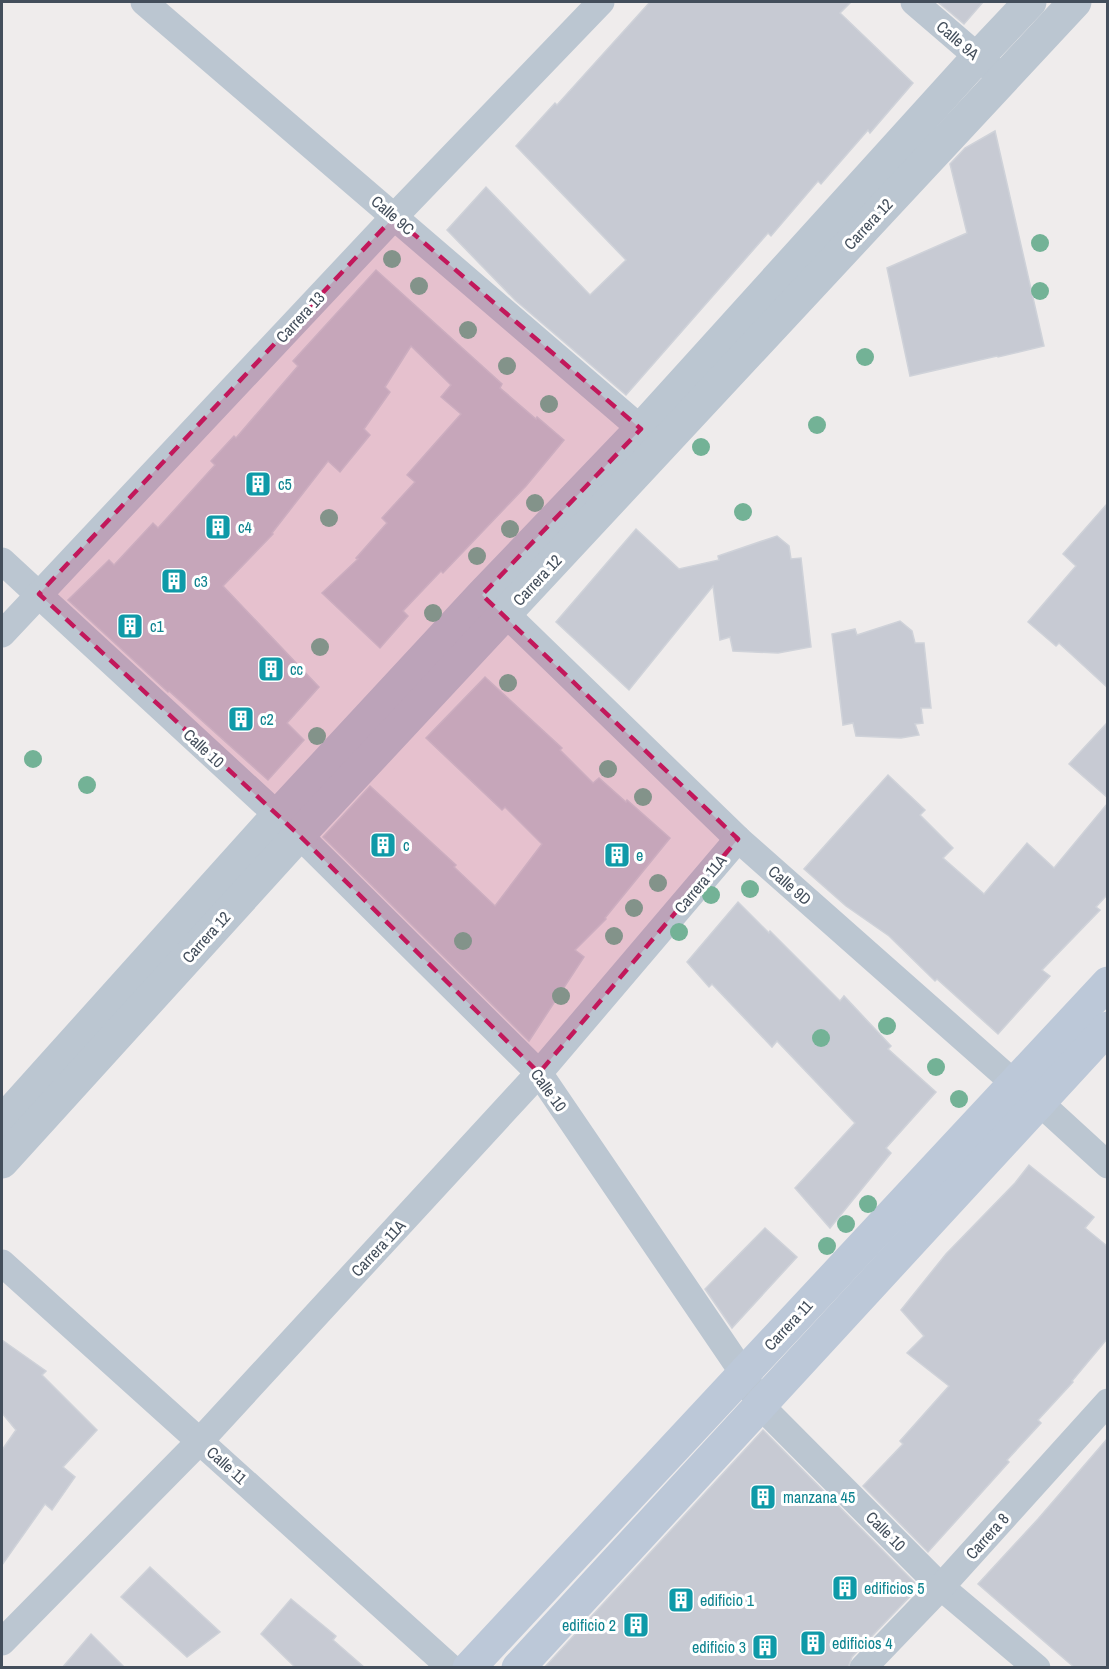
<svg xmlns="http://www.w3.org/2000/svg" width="1109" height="1669" font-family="'Archivo Narrow',sans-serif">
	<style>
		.building { fill: #c7cad3; stroke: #cfd2d9; stroke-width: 1.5 }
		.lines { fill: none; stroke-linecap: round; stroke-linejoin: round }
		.minor { stroke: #bbc6d1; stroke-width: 27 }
		.tertiary { stroke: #bbc6d1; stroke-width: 33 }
		.secondary { stroke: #bcc8d8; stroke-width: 33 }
		.tree { fill: #73b296 }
		.marked { fill: #c2185b; fill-opacity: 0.2; stroke: #c2185b; stroke-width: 4.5; stroke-dasharray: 12 8; stroke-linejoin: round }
		.labels { text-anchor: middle; stroke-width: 6; stroke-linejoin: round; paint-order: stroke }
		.street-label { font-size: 16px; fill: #434e5b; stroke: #fff }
		.culture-label { font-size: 16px; fill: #0d838f; stroke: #fff; text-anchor: start }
	</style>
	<rect width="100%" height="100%" fill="#efecec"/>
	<g class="building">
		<polygon points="650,2 851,2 840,13 913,83 870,133 868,130 821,184 818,181 771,236 768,233 626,395 515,300 447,230 486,187 590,295 626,260 516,146 555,103 557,105"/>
		<polygon points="938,2 983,2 964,24"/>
		<polygon points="995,131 1044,346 998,357 997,356 910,376 887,268 967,233 950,164 965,148"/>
		<polygon points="376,270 502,384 500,388 536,419 537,417 564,440 526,486 443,573 441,571 403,611 408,616 380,648 322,593 358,559 356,558 387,523 382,518 415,482 407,475 461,414 441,397 451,385 411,346 385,387 390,392 364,429 370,435 340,472 328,461 272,533 273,534 223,586 319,687 287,723 304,740 268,780 169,691 168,692 68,600 109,560 114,565 153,523 158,528 215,465 211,461 234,436 236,438 298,366 293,361"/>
		<polygon points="1107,504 1107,687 1059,643 1056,646 1028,622 1076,566 1063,554"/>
		<polygon points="636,529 679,569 719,560 718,556 777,536 789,546 791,559 801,558 811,647 778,653 733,651 730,637 720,640 713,586 629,690 556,622"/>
		<polygon points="900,621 912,631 915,643 924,643 931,708 921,708 923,723 915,724 919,735 901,738 856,736 853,723 843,725 832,634 855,629 857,635"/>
		<polygon points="485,677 562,748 560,750 593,783 599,778 626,802 627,800 670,838 605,918 606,919 575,950 584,957 529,1041 323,837 370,786 456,865 454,867 495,906 542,844 505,807 502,810 426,738"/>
		<polygon points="1107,723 1107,797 1069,764"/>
		<polygon points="888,775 925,810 920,815 953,848 943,858 984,894 1027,843 1054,868 1107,804 1107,895 1096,907 1100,910 1042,970 1050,976 998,1034 937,979 935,981 889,936 846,906 804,869"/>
		<polygon points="738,902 769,933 770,931 840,1001 844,996 891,1046 888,1049 936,1092 886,1148 891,1153 830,1228 795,1188 855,1123 777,1041 772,1047 712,984 709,987 687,962"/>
		<polygon points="1029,1165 1094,1217 1085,1228 1107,1246 1107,1339 1072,1381 1073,1382 1038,1420 1041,1423 1007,1460 1009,1462 928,1552 863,1486 903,1444 900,1441 949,1386 907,1353 924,1336 901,1310 946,1254 1015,1183"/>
		<polygon points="765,1228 797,1257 732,1328 705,1289"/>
		<polygon points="2,1340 46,1371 42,1375 97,1430 63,1467 75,1477 52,1510 45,1504 2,1565 2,1450 16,1430 2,1413"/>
		<polygon points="763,1430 919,1587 852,1657 848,1668 544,1668"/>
		<polygon points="1107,1439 1107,1668 1075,1668 978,1584 1038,1519"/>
		<polygon points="150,1567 220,1632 187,1657 121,1597"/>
		<polygon points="291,1599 336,1636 333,1640 365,1668 296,1668 261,1634"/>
		<polygon points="91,1634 125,1668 62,1668"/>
	</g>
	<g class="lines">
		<g class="minor">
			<polyline points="144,2 641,429"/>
			<polyline points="914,2 992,69"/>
			<polyline points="2,561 299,835 539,1073 743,1373 760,1405 941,1587 1037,1668"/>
			<polyline points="490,601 506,614 738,839 1015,1084 1039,1102 1108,1165"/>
			<polyline points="2,634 394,217 601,2"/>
			<polyline points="2,1263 451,1668"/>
			<polyline points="2,1642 200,1441 539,1073 738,839"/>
			<polyline points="863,1668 941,1587 1108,1402"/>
		</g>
		<g class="tertiary">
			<polyline points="2,1122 277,816 482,595 641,429 978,57 1030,2"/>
			<polyline points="2,1162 299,835 1075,2"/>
		</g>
		<g class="secondary">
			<polyline points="469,1668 1108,983"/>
			<polyline points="518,1668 1108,1028"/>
		</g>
	</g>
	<g class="tree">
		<circle cx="1040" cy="243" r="9"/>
		<circle cx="392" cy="259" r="9"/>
		<circle cx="419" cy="286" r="9"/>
		<circle cx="1040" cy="291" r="9"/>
		<circle cx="468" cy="330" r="9"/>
		<circle cx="865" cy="357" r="9"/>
		<circle cx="507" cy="366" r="9"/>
		<circle cx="549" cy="404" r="9"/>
		<circle cx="817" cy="425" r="9"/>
		<circle cx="701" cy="447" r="9"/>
		<circle cx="535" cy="503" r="9"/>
		<circle cx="743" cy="512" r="9"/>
		<circle cx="329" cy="518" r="9"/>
		<circle cx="218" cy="526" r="9"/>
		<circle cx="510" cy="529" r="9"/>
		<circle cx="477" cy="556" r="9"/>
		<circle cx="433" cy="613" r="9"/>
		<circle cx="320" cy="647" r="9"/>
		<circle cx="508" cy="683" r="9"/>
		<circle cx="317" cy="736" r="9"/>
		<circle cx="33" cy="759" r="9"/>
		<circle cx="608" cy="769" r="9"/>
		<circle cx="87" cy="785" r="9"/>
		<circle cx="643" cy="797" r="9"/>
		<circle cx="658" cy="883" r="9"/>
		<circle cx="750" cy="889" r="9"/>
		<circle cx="711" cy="895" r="9"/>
		<circle cx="634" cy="908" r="9"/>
		<circle cx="679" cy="932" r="9"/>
		<circle cx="614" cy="936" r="9"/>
		<circle cx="463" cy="941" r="9"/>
		<circle cx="561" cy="996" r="9"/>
		<circle cx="887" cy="1026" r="9"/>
		<circle cx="821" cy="1038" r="9"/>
		<circle cx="936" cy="1067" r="9"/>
		<circle cx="959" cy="1099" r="9"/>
		<circle cx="868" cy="1204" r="9"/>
		<circle cx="846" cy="1224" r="9"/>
		<circle cx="827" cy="1246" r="9"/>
	</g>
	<path class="marked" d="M 394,217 L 641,429 L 482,595 L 738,839 L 539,1073 L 299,835 L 39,594 Z"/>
	<defs>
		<symbol id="building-square" viewBox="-11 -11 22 22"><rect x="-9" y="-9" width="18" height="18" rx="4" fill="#0f9aa8" stroke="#fff"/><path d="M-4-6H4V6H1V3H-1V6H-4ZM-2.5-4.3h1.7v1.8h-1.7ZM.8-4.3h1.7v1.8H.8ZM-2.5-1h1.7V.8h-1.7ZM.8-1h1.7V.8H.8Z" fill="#fff"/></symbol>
	</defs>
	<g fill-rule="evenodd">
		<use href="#building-square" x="243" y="469" width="30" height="30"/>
		<use href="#building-square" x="203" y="512" width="30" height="30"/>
		<use href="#building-square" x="159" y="566" width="30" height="30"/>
		<use href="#building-square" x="115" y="611" width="30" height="30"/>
		<use href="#building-square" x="256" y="654" width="30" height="30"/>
		<use href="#building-square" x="226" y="704" width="30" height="30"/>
		<use href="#building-square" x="368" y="830" width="30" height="30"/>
		<use href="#building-square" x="602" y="840" width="30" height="30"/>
		<use href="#building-square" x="748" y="1482" width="30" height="30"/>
		<use href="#building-square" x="830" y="1573" width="30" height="30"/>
		<use href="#building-square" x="666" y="1585" width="30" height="30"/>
		<use href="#building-square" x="621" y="1610" width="30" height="30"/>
		<use href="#building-square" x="798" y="1628" width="30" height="30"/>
		<use href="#building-square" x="750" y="1632" width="30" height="30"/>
	</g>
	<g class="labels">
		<g class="street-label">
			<text transform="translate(958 40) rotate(41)" y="6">Calle 9A</text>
			<text transform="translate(393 215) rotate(41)" y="6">Calle 9C</text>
			<text transform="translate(868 224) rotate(-47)" y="6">Carrera 12</text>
			<text transform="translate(300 317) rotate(-47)" y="6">Carrera 13</text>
			<text transform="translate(537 580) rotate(-47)" y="6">Carrera 12</text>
			<text transform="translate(204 748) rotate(43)" y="6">Calle 10</text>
			<text transform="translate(700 884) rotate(-50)" y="6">Carrera 11A</text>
			<text transform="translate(790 885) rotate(41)" y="6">Calle 9D</text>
			<text transform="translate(206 937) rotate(-48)" y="6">Carrera 12</text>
			<text transform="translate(549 1090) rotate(54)" y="6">Calle 10</text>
			<text transform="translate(378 1248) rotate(-47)" y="6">Carrera 11A</text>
			<text transform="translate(788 1325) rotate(-47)" y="6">Carrera 11</text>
			<text transform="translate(227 1465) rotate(42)" y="6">Calle 11</text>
			<text transform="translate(886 1531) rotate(45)" y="6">Calle 10</text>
			<text transform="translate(987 1536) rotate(-48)" y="6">Carrera 8</text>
		</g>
		<g class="culture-label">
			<text x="278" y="490">c5</text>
			<text x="238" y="533">c4</text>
			<text x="194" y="587">c3</text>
			<text x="150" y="632">c1</text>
			<text x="290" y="675">cc</text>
			<text x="260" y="725">c2</text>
			<text x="403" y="851">c</text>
			<text x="636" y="861">e</text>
			<text x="783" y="1503">manzana 45</text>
			<text x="864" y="1594">edificios 5</text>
			<text x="700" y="1606">edificio 1</text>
			<text x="616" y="1631" text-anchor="end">edificio 2</text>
			<text x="832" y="1649">edificios 4</text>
			<text x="746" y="1653" text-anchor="end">edificio 3</text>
		</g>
	</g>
	<rect width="1109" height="1669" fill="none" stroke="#434e5b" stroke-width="6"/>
</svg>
